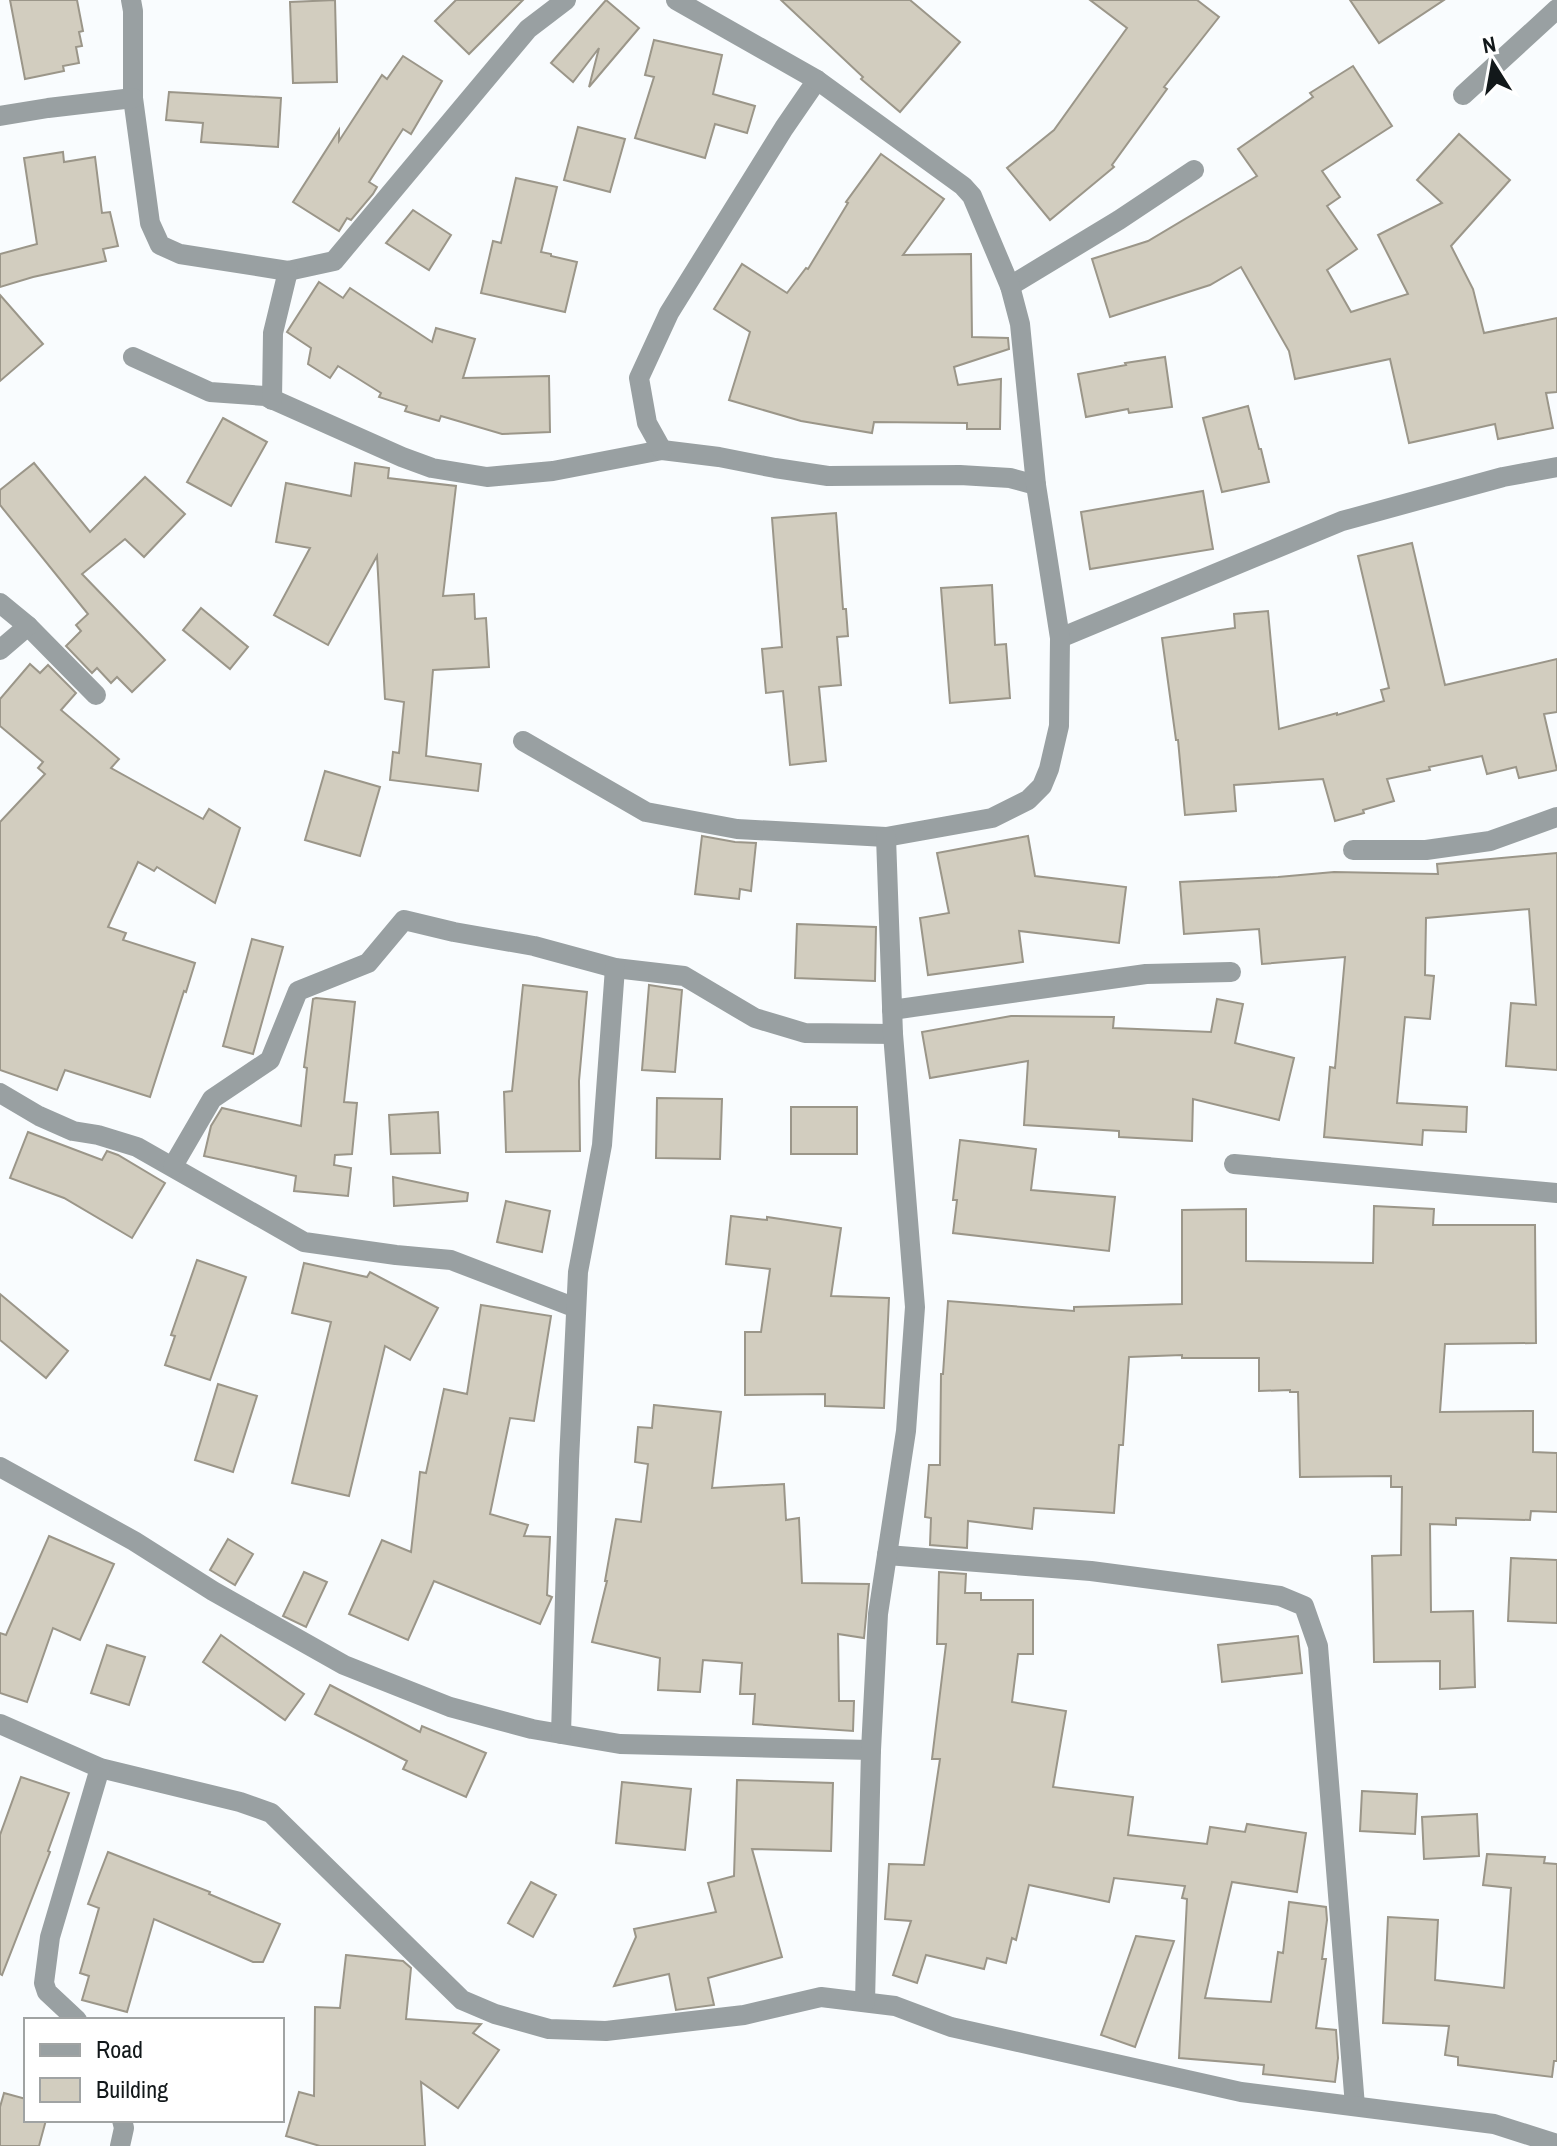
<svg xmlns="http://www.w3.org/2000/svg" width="1557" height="2146" font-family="'Archivo Narrow',sans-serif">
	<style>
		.building { fill: #d2cdbf; stroke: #9b9689; stroke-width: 2 }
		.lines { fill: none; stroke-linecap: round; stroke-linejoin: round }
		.minor { stroke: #99a0a2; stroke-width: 20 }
	</style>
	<rect width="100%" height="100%" fill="#f9fcfe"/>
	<g class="building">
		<polygon points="10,0 77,0 83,31 79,32 82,46 76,47 79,63 63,66 64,71 25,79"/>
		<polygon points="335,0 337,82 293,83 290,2"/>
		<polygon points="456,0 523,0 469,54 435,21"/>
		<polygon points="606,0 639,28 589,87 599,48 573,82 551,63"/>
		<polygon points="781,0 910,0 960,42 900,112 861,79 863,77"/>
		<polygon points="1090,0 1197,0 1219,17 1164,87 1167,89 1112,165 1114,167 1050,220 1007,168 1054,130 1127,28"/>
		<polygon points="1350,0 1444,0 1379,43"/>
		<polygon points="654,40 722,55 713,94 755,106 747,133 715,124 705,158 635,138 654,77 645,75"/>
		<polygon points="403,56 442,81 411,134 403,129 369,182 377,187 373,194 351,220 347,218 339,231 293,202 339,130 339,141 382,75 387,79"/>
		<polygon points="1353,66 1392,126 1322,171 1340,197 1327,206 1357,249 1327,270 1351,312 1408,294 1378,235 1442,203 1417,180 1459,134 1510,180 1451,246 1473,289 1484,333 1557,318 1557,392 1546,393 1553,428 1498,439 1495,424 1409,443 1390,359 1295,379 1289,351 1241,267 1210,285 1110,317 1092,259 1148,241 1257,176 1238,149 1313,97 1310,93"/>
		<polygon points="169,92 281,98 278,147 201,142 203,123 166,120"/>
		<polygon points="578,127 625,139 610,192 564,180"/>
		<polygon points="63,152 64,162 95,157 102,213 110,212 118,246 103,249 106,261 33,277 0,287 0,254 37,244 24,158"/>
		<polygon points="881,154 944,199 903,255 971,254 972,337 1008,338 1009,349 954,367 958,385 1001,379 1000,429 967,429 967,423 874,422 872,433 801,421 729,400 750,332 714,309 742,264 787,293 806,268 808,269 848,203 846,202"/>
		<polygon points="516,178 557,187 541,252 551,254 551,256 577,262 565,312 481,293 493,241 501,243"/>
		<polygon points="413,210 451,235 429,270 386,243"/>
		<polygon points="319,282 343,298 350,288 432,342 436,328 475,339 463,378 549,376 550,432 502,434 441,416 439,421 405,411 407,406 379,397 381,393 338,366 330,378 308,364 311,348 287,332"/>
		<polygon points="0,295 43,344 0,381"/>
		<polygon points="1165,357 1172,407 1129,413 1128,409 1086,417 1078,374 1126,365 1125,363"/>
		<polygon points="1248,406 1259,449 1261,449 1269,482 1222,492 1203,418"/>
		<polygon points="223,418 267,442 231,506 187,482"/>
		<polygon points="34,463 90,532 145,477 185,514 144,557 125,539 82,574 165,660 132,692 117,677 111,683 97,668 92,673 66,646 81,631 76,625 88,614 0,505 0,490"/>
		<polygon points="355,463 389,468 388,478 456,486 443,596 474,594 475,619 486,618 489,667 433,670 426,756 481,764 478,791 390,780 393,752 399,753 404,702 385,699 377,556 328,645 274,615 310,548 276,542 286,483 351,496"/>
		<polygon points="1203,491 1213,549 1090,569 1081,512"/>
		<polygon points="836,513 843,609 846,609 848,636 837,637 841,685 819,687 826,761 790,765 783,691 766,693 762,649 782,647 772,518"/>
		<polygon points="1412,543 1445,685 1557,659 1557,712 1544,714 1557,770 1519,778 1516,767 1487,774 1482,756 1429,767 1430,770 1387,779 1394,801 1363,810 1364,813 1335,821 1323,779 1234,785 1236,811 1185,815 1178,740 1176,740 1162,638 1235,628 1234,614 1268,611 1279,729 1337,713 1337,715 1384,701 1381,690 1389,688 1358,556"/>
		<polygon points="992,585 995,645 1006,644 1010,698 950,703 941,588"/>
		<polygon points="201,608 248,647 230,669 183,630"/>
		<polygon points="30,664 40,673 48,665 76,693 61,710 119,759 111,768 203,819 209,809 240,828 215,903 157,867 154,871 138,862 108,927 126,933 123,940 195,963 186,992 184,991 150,1097 65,1070 57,1090 0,1070 0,822 45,774 38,768 43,762 0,726 0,699"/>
		<polygon points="325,771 380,787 360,856 305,840"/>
		<polygon points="702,836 735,842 756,843 751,891 740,889 739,899 695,894"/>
		<polygon points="1028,836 1035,876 1126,887 1119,943 1019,931 1023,962 928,975 920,918 949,913 937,853"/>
		<polygon points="1557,853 1557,1070 1506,1066 1511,1003 1536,1005 1529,909 1426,918 1425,975 1434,976 1430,1019 1405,1017 1397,1103 1467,1107 1466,1132 1423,1130 1422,1145 1324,1137 1330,1067 1335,1068 1345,957 1262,964 1259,929 1184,934 1180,882 1278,877 1334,872 1438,874 1437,864"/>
		<polygon points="797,924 876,927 875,981 795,978"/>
		<polygon points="252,939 283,947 253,1054 223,1046"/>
		<polygon points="523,985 587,992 579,1081 580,1151 506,1152 504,1092 512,1091"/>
		<polygon points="649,985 682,990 675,1072 642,1070"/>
		<polygon points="316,998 355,1002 344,1102 357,1103 352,1154 335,1155 334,1165 351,1168 348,1196 294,1191 296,1176 204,1156 211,1126 222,1108 301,1126 307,1068 304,1067 313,999"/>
		<polygon points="1217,999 1243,1004 1235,1043 1294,1058 1279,1120 1193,1099 1192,1141 1119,1137 1119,1131 1024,1125 1028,1061 930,1078 922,1032 1011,1016 1114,1017 1113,1028 1211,1032"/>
		<polygon points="657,1098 722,1099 720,1159 656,1158"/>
		<rect x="791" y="1107" width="66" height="47"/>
		<polygon points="438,1112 440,1153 391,1154 389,1115"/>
		<polygon points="28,1132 102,1160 107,1151 118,1155 165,1183 132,1238 64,1198 10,1178"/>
		<polygon points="960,1140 1036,1149 1031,1190 1115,1197 1109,1251 953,1233 957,1200 953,1200"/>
		<polygon points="393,1177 468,1193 467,1201 394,1206"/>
		<polygon points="506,1201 550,1211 542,1252 497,1242"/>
		<polygon points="1374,1206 1434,1209 1433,1225 1535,1225 1536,1343 1445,1344 1440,1412 1533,1411 1533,1452 1557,1453 1557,1512 1531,1511 1530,1520 1456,1518 1456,1525 1430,1524 1431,1612 1473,1611 1475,1687 1440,1689 1440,1661 1374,1662 1372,1556 1401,1555 1402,1487 1391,1487 1391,1476 1300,1477 1298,1392 1290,1392 1290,1390 1259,1391 1259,1358 1182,1358 1182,1355 1129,1357 1123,1445 1119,1445 1114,1513 1034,1508 1032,1529 968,1521 967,1548 930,1545 931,1518 925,1517 929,1465 940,1465 941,1374 943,1374 948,1301 1074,1311 1074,1307 1182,1304 1182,1210 1246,1209 1246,1261 1373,1263"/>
		<polygon points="731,1216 767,1220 767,1217 841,1228 831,1296 889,1298 884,1408 825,1406 825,1394 745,1395 745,1332 761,1332 770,1269 726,1264"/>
		<polygon points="197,1260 246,1277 210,1380 165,1365 175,1336 171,1335"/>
		<polygon points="304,1263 367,1277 370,1272 438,1308 410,1360 385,1346 349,1496 292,1483 331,1322 292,1313"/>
		<polygon points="0,1294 68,1351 46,1378 0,1340"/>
		<polygon points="481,1305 551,1316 534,1421 510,1418 490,1514 528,1525 524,1536 550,1537 547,1595 552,1597 540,1624 434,1581 408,1640 349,1614 382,1540 411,1552 420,1472 426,1473 444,1389 467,1394"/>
		<polygon points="218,1384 257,1396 233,1472 195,1460"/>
		<polygon points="654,1405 721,1412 712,1488 784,1484 786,1520 799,1518 802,1583 869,1584 864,1638 838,1634 839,1701 854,1701 853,1731 753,1724 755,1694 740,1694 742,1663 703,1660 700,1692 658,1690 660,1658 592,1642 607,1581 605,1581 616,1519 641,1522 648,1464 635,1462 638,1427 652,1428"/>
		<polygon points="49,1536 114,1564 80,1640 53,1628 27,1702 0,1693 0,1633 6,1635"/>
		<polygon points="228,1539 253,1554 235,1585 210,1570"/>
		<polygon points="1511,1558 1557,1560 1557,1623 1508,1621"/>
		<polygon points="304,1572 327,1582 306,1627 283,1616"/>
		<polygon points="939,1572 966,1574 965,1593 981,1593 981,1600 1033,1600 1033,1654 1018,1654 1012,1702 1066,1711 1053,1787 1133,1797 1128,1835 1207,1844 1210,1827 1245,1832 1247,1824 1306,1833 1297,1892 1232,1882 1205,1998 1271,2002 1278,1952 1283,1953 1289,1902 1326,1907 1327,1920 1322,1959 1326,1959 1316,2028 1336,2030 1338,2058 1335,2082 1263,2074 1264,2065 1179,2058 1187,1899 1182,1898 1185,1886 1114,1878 1109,1902 1029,1885 1016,1940 1012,1938 1006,1963 987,1958 984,1969 926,1955 917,1983 893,1975 911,1921 885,1919 889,1864 924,1865 940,1759 932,1759 946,1644 937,1644"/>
		<polygon points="221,1635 304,1694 285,1720 203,1662"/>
		<polygon points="1298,1636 1302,1673 1222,1682 1218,1645"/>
		<polygon points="107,1645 145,1657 129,1705 91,1693"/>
		<polygon points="330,1685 420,1732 422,1726 486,1753 466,1797 403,1769 407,1761 315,1714"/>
		<polygon points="21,1777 69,1793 48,1851 50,1852 2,1975 0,1974 0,1835"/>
		<polygon points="737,1780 833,1783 831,1851 752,1849 782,1957 708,1978 714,2005 676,2010 669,1974 614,1986 636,1937 634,1929 716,1912 708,1883 734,1876"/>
		<polygon points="622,1782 691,1789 685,1850 616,1843"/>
		<polygon points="1362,1791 1417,1794 1415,1834 1360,1831"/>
		<polygon points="1477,1814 1479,1856 1424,1859 1422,1817"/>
		<polygon points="108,1852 210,1892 209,1894 280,1924 263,1962 253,1962 154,1919 127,2012 82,2000 89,1976 80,1973 99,1908 88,1904"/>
		<polygon points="1487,1854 1545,1857 1544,1863 1557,1864 1557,2061 1554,2061 1552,2077 1458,2065 1458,2057 1445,2055 1449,2026 1383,2023 1388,1917 1438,1920 1435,1980 1504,1988 1511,1888 1483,1885"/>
		<polygon points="531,1882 556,1895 533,1937 508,1923"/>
		<polygon points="1136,1936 1174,1941 1135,2047 1101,2035"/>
		<polygon points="346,1955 403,1961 411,1968 406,2019 481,2024 473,2033 499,2050 458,2108 421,2082 425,2146 320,2146 286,2136 299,2092 314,2096 315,2007 340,2008"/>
		<polygon points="4,2093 26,2099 26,2120 46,2120 39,2146 0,2146 0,2107"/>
	</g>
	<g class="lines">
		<g class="minor">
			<polyline points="131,0 133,11 133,98 150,223 160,245 180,254 288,271 334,261 528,29 566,0"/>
			<polyline points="1463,95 1557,9"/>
			<polyline points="0,116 48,108 133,98"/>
			<polyline points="1010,286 1119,220 1194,170"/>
			<polyline points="133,357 210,392 265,396 402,457 432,468 487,477 553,471 662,450 719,457 775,468 828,476 960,475 1010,478 1036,485"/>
			<polyline points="272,400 273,333 288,271"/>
			<polyline points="662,450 647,423 639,378 669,313 784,128 817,80"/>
			<polyline points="0,603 28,626 96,695"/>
			<polyline points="1060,638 1342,521 1503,477 1557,467"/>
			<polyline points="0,650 28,626"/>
			<polyline points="523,741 646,812 737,829 886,837 992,818 1028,800 1042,786 1049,769 1059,726 1060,638 1036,485 1020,324 1010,286 972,196 963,186 817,80 676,0"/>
			<polyline points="1353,850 1426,850 1490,841 1557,817"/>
			<polyline points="892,1010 1146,974 1231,972"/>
			<polyline points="0,1093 39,1116 73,1131 98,1135 137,1147 304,1242 396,1255 451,1260 576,1308"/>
			<polyline points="1234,1164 1557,1193"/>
			<polyline points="173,1166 212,1099 270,1060 298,991 368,963 404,920 454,932 534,946 615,968 684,976 755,1018 805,1033 893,1034"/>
			<polyline points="0,1467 134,1541 213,1591 344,1665 450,1707 532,1729 620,1744 871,1750"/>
			<polyline points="887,1555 1091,1571 1280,1596 1304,1606 1318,1646 1355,2106"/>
			<polyline points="0,1724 100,1768 240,1802 271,1813 462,2000 495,2014 549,2029 606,2031 744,2015 821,1997 895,2006 951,2027 1241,2092 1494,2124 1557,2144"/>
			<polyline points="561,1734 569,1461 578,1272 602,1145 615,968"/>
			<polyline points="865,2002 871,1750 878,1614 906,1431 915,1307 893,1034 886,837"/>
			<polyline points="77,2020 47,1992 44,1983 50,1937 100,1768"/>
			<polyline points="120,2146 124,2128 122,2120"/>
		</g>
	</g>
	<rect x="24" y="2018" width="260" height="104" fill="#ffffff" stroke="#a0a3a3" stroke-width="2"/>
	<rect x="40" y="2044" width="40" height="12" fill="#99a0a2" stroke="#a0a3a3" stroke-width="2"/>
	<text x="96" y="2058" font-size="24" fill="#12181a">Road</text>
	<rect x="40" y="2078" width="40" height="24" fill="#d2cdbf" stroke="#a0a3a3" stroke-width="2"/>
	<text x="96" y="2098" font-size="24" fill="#12181a">Building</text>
	<g transform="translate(1493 64) rotate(349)" stroke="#ffffff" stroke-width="6" paint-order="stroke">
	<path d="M0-6L14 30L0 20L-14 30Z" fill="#12181a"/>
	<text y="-12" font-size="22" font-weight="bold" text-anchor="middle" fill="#12181a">N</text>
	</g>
</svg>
